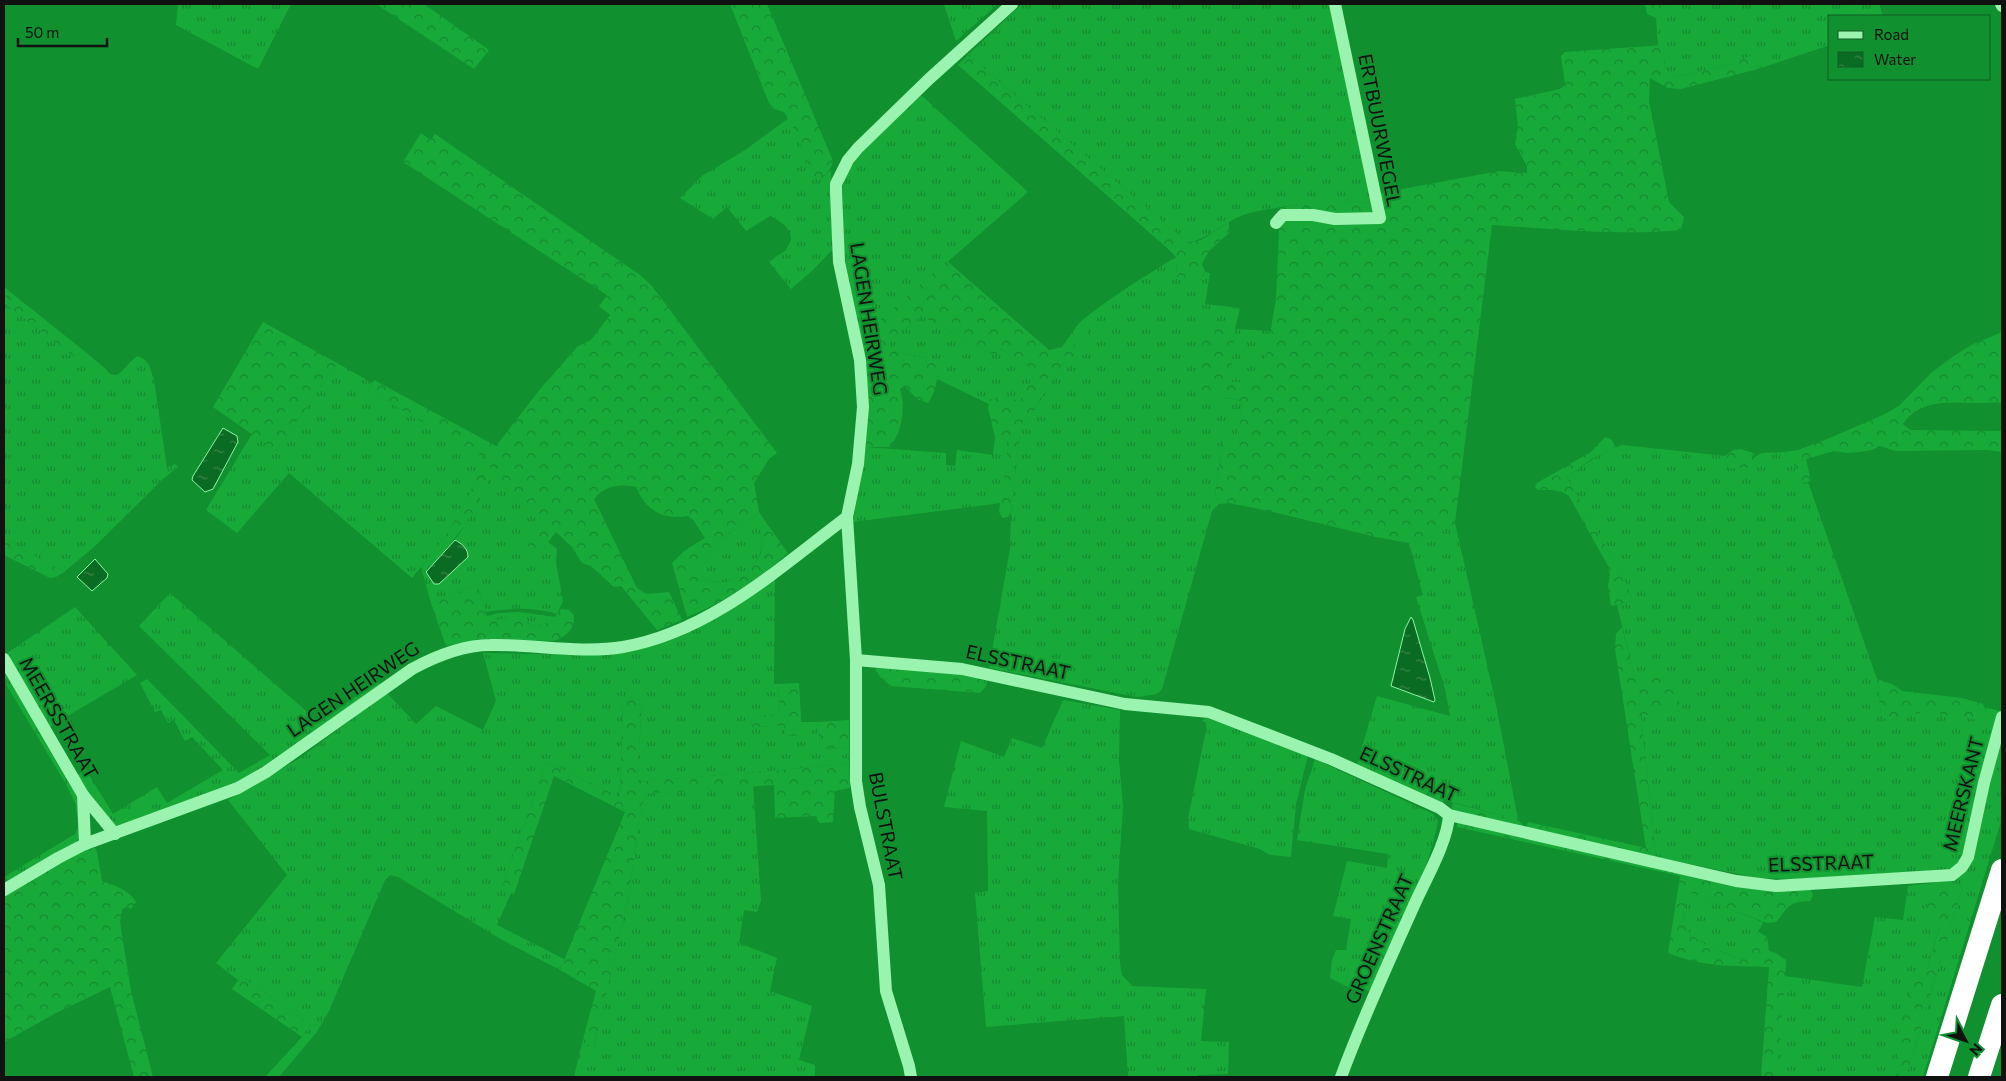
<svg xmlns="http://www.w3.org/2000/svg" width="2006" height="1081" font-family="Commissioner,sans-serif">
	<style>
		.grass { fill: url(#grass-tufts); fill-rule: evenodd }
		.forest { fill: url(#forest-crowns) }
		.water { fill: url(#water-ripples); stroke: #8cf6a2 }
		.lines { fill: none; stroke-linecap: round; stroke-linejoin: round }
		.street { stroke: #9af3ae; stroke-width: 12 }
		.highway { stroke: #fff; stroke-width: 22 }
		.labels { text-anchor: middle; stroke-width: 4; stroke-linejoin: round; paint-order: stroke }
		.street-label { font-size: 19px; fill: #111; stroke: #10902f }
	</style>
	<defs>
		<pattern id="grass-tufts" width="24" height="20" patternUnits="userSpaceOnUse" patternTransform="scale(1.25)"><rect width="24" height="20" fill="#18aa39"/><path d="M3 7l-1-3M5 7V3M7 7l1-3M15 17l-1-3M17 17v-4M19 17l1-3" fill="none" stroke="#14892f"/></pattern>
		<pattern id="forest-crowns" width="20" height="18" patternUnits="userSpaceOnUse" patternTransform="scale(1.25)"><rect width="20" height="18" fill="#18aa39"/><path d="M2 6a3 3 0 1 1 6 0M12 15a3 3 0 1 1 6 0" fill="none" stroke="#14892f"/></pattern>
		<pattern id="water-ripples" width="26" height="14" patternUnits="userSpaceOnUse" patternTransform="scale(1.25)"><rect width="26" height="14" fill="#0a6c22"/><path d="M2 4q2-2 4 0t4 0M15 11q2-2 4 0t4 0" fill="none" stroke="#3e834f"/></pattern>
	</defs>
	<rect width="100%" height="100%" fill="#10902f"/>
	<g class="grass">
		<polygon points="178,4 291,4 258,69 176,25"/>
		<polygon points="944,4 998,4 956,41"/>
		<path d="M 1022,4 L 1331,4 L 1373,203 C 1342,200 1311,202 1281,207 C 1268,210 1256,210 1243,215 C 1224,222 1209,238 1188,243 L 968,55 Z"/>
		<polygon points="1667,4 1879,4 1883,16 1830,16 1830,45 1758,69 1759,63 1749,56 1733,64 1679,76 1671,75 1665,67 1663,45 1658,45 1656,18 1662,16"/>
		<path d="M 921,95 L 1028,192 L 861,337 C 853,301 829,203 848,172 C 864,145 898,117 921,95 Z"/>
		<path d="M 789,118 L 801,140 L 807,170 L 822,178 L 831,170 L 833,249 L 813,270 L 791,289 L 769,262 L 786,250 L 791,240 C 791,227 780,221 770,216 L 746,231 L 727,207 L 713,219 L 680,198 L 702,176 L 745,150 Z"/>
		<path d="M 1176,257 L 1177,276 L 1200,280 L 1205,272 L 1210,273 L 1205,304 L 1240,308 L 1235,329 L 1271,331 L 1262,382 L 1230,382 L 1225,398 L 1242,401 L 1238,440 L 1223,441 L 1215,496 L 1219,504 L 1212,511 L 1162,689 L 1157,694 L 1137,697 L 989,668 L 1010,549 L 1011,512 L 1020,433 L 1064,362 L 1071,348 L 1088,331 L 1079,323 C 1109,298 1142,278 1176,257 Z"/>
		<path d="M 4,303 L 75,357 L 83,350 L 106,369 L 110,374 L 117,375 C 125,370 129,361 138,356 L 144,359 L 149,365 L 154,380 L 167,468 L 175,464 L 178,467 L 163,479 L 94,547 L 64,572 L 4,538 Z"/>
		<polygon points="922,316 995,356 1001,349 1026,364 1034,374 1024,395 1018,402 990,399 989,404 937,379 928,358 896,352 890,346 890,339"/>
		<path d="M 337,363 L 372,383 L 368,391 L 488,459 C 496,487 519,500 541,518 L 523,541 L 540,553 L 548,542 L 557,549 L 556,563 L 563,601 L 557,614 C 533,607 510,608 486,612 L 477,585 L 431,603 L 421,567 L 412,578 L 289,473 L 237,533 L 206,510 L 252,434 L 276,451 ZM 477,475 L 474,510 L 455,540 L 460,543 L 464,561 L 439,584 L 434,584 L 421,567 C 444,539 465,510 477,475 Z"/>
		<polygon points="995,437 1009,441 1001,503 853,522 865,447 946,453 946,465 955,466 957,450 993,455"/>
		<path d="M 1622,445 L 1725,456 L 1726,463 L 1730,468 L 1748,468 C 1756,449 1765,454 1784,452 C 1794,460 1797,472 1804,483 L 1808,482 L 1877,679 L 1881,715 L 1887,721 L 1922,712 L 1987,714 L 1985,707 L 2000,711 L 1962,857 L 1956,865 L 1947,870 L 1795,879 L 1758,878 L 1656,857 L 1641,715 L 1681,710 L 1636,682 L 1617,605 L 1633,601 L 1624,579 L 1567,477 C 1585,465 1601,452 1622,445 Z"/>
		<path d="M 759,512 L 767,524 L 760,529 C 761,538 763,545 760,553 C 754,574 720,592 702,576 L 702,568 L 706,559 L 721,538 L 753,518 Z"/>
		<polygon points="1455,523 1495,700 1517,814 1520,822 1526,828 1504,823 1504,816 1444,800 1442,805 1357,764 1377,696 1450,716 1445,689 1416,597 1423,595 1409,543 1437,535"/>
		<polygon points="775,578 774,684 778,684 780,715 751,716 752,727 784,725 785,736 801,735 801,722 818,722 820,749 849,748 849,764 637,782 642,699 623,702 620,797 546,762 501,890 511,893 497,925 564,959 560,970 504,941 398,877 390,875 385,880 328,1013 316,1033 279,1077 265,1077 302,1037 310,1025 241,976 238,980 216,963 287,875 228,800 300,758 387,693 416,724 436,706 483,730 496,701 483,653 574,655 623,653"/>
		<polygon points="170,593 319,722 378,681 382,686 266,766 235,784 117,826 105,818 77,775 86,770 113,814 157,787 167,803 223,770 192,737 185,741 174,720 168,723 161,710 155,712 140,683 147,679 239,773 270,755 139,626"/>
		<polygon points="75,607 137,675 49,727 6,654"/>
		<polygon points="519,612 556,617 547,624 531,627 528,622 509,617 489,622 487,616 499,613"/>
		<polygon points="4,666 78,794 80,836 76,842 4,885 4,877 75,834 78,827 76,805 67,786 4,681"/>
		<polygon points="1063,700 1120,710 1119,761 1123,806 1118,883 1120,964 1122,975 1132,986 1206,989 1201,1041 1229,1042 1228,1074 1198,1075 1198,1077 1128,1077 1124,1016 986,1027 975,893 988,891 987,811 944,807 961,741 1004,757 1012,738 1042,748"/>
		<polygon points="1207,718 1308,755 1296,804 1291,857 1270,855 1260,849 1189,829 1188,819 1206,730 1206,723 1202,720"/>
		<polygon points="2002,732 2002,818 1923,1077 1906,1077 1964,882 1932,924 1940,925 1896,1077 1777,1077 1775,1067 1779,1050 1785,976 1862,987 1875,917 1903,920 1908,886 1932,883 1957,877"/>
		<path d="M 1315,759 L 1433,814 L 1438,821 C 1428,877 1394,939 1370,991 L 1348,987 L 1330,978 L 1332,960 L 1336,950 L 1346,950 L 1351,919 L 1333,916 L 1347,861 L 1387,868 L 1388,854 L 1297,840 L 1305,790 Z"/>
		<polygon points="753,786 761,901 757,912 744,910 739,943 777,958 770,991 812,1006 799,1060 815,1065 815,1077 574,1077 582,1043 594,1047 628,900 639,820 645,794"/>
		<path d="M 1691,891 L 1706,900 L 1763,922 C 1759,934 1746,948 1737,958 C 1703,943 1667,935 1691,891 Z"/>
	</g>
	<g class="forest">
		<polygon points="376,4 424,4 489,50 474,69"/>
		<path d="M 730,4 L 767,4 L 833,161 C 831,170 826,177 816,178 L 807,170 L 800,140 L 784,112 L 771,108 Z"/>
		<polygon points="1645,4 1667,4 1662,16 1656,18 1647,14"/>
		<path d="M 1663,45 L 1665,67 L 1671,75 L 1679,76 L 1733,64 L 1749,56 L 1756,59 L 1759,63 L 1758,69 L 1681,89 L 1668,88 L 1650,78 L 1649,101 L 1669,202 L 1684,217 L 1681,230 C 1618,236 1555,229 1492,225 L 1455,523 L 1437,535 L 1409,543 L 1376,537 L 1269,511 L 1229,503 L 1219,504 L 1215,496 L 1223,441 L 1238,439 L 1242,401 L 1209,394 L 1199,389 L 1197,336 L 1202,324 L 1235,329 L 1230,382 L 1262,382 L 1276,299 L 1280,208 C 1310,200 1343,200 1373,203 L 1381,193 L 1499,171 L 1527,173 L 1527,166 L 1515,144 L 1518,127 L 1515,99 L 1560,89 L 1565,85 L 1561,56 L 1565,52 Z"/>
		<polygon points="968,55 1188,243 1201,240 1229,222 1229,233 1209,251 1202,264 1205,272 1200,280 1188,286 1177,277 1176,257 1166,247 958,65"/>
		<path d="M 421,133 L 431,140 L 435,134 L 640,275 L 652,286 L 777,453 L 769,459 L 754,483 L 759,512 L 753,518 L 721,538 L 706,559 L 702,568 L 702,576 C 720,592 749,575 759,557 C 764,548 761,539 760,529 L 767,524 L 788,553 C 757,580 725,602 687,617 L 672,563 L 684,551 L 705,538 L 694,521 L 688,516 C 663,520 646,511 636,487 C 619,484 606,485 594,499 L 637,588 L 646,594 L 669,592 L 682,620 L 657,630 L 621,586 L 614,587 L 591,566 L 582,563 L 572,547 L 556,532 L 540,553 L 522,541 L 541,518 C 519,500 496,487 487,459 L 368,391 L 374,380 L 496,446 L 541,388 L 578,346 L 591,340 L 610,315 L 599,306 L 607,295 L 403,162 Z"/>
		<path d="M 947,261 L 1049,350 L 1062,347 L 1079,323 L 1089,331 L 1071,348 L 1075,355 L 1070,363 L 1064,362 L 1020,433 L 1011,512 L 1008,517 L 1003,518 L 999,512 L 1009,441 L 995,437 L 988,408 L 990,399 C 1000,397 1010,395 1018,402 L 1024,395 L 1034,374 L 1026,364 L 1001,349 L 995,356 L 922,316 L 890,339 L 890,346 L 896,352 L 928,358 L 937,366 C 938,380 936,391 928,403 L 917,399 L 905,386 L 900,389 C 906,408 902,431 890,447 L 865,447 L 867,406 L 867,367 L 861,337 Z"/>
		<polygon points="4,287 83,350 75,357 4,303"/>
		<polygon points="263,322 337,363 276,451 213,407"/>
		<path d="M 2002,332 L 2002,403 C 1994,402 1986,403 1979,403 C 1951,403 1921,398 1903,424 L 1910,430 L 2002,431 L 2002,452 L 1988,450 L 1895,451 L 1880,446 L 1872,450 L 1859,452 L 1847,453 L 1834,451 L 1806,459 L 1811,481 L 1803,483 C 1797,472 1794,460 1784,452 L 1798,450 L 1825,440 L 1883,415 L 1899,406 L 1931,373 L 1951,358 L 1971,345 Z"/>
		<polygon points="1605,437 1611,439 1616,447 1592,459 1567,477 1624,579 1633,601 1611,606 1608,586 1610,575 1608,566 1569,496 1562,492 1552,490 1538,490 1535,487 1537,483 1591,452"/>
		<polygon points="1741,449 1756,454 1752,458 1752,464 1748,468 1730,468 1726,463 1725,456 1733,450"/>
		<path d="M 477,475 L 486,475 L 489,478 C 476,515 452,543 426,572 L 421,567 C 444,539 465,510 477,475 Z"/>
		<polygon points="4,538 64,572 56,577 50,578 4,555"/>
		<path d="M 477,585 L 489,622 L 509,617 L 523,617 L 531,627 C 546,624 553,621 561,609 L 569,610 L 574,615 C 575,629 566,637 554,641 L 479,639 L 446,646 L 431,603 Z"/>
		<polygon points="1622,627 1636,682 1671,675 1682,710 1641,716 1656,857 1526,828 1528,822 1646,848 1615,649 1616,634"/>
		<polygon points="882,667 988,677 986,686 980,693 891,686 881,678 875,669"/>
		<polygon points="1877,679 1892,684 1902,691 1962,698 1983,704 1987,714 1980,720 1922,712 1887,721 1881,715"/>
		<polygon points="799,683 802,735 785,736 784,725 752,727 751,716 780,714 778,684"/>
		<polygon points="642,699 637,782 849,764 850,788 835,791 833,822 819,823 816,816 775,818 774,785 645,794 639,820 628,900 594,1047 582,1043 596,991 560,970 625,812 554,776 514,894 501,890 546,762 620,797 623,702"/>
		<polygon points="849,720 849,748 820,749 818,722"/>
		<polygon points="1453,803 1504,816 1504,823 1451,812"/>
		<path d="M 1457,820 L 1811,890 L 1813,895 L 1810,901 C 1787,902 1790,906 1776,922 L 1767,923 L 1706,900 L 1691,892 C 1667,935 1703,943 1736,958 C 1745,950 1750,939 1759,932 L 1767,937 L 1769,951 L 1776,953 L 1786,960 C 1785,989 1782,1017 1780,1046 C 1779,1058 1775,1066 1777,1077 L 1761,1077 L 1769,967 C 1731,966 1704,967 1668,953 L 1680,876 L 1457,827 Z"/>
		<path d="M 96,846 L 102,881 C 114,885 129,890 136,902 L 131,909 L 125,907 L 122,910 L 120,922 L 131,991 L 153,1077 L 134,1077 L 110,987 L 56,1013 L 4,1042 L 4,896 L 84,849 Z"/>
		<path d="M 1964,882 L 1906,1077 L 1896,1077 C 1902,1059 1897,1051 1899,1034 C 1901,1012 1911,993 1919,973 L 1926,974 L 1940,926 L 1932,924 L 1926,919 C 1923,893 1943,887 1964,882 Z"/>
		<polygon points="241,976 310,1025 302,1037 232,989"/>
	</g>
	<g class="water">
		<polygon points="223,428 237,436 238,442 213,489 205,492 192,480 193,476"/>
		<path d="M 455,540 C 462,544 468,548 468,557 L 439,584 L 434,584 L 426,572 Z"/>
		<polygon points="95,559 108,574 107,578 92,591 77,577"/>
		<polygon points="1411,617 1413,620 1430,678 1435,700 1434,702 1391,686 1405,629"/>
	</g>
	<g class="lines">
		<g class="street">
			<polyline points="2001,4 2002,6"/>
			<polyline points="1276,223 1283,215 1313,215 1335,219 1380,218 1335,4"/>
			<polyline points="847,517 856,660 856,781 860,807 879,885 886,991 909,1066 911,1077"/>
			<polyline points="4,659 83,795 115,834"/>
			<polyline points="856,660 962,669 1125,704 1209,712 1331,759 1440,808 1449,815 1736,881 1776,886 1952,875 1962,867 1968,857 1984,783 2002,717"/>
			<polyline points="83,795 85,844"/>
			<path d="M 4,890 L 58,858 L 85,844 L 238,788 L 266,772 L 412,669 C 436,656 462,645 490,645 C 534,644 579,654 623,647 C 710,632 779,568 847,517 L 858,464 L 863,407 L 860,360 L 839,262 L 836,192 L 836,184 L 848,160 L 858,148 L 929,79 L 1012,4"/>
			<path d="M 1341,1077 C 1363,1017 1390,959 1416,901 C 1427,877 1448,840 1449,815"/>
		</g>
		<g class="highway">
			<polyline points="1937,1077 2002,870"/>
			<polyline points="1979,1077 2002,1005"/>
		</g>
	</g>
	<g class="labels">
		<g class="street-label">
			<text transform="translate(1380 130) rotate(79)" y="7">ERTBUURWEGEL</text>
			<text transform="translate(869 319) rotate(81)" y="7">LAGEN HEIRWEG</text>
			<text transform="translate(1018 662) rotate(12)" y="7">ELSSTRAAT</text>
			<text transform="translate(353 689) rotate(-34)" y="7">LAGEN HEIRWEG</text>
			<text transform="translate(59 718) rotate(60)" y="7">MEERSSTRAAT</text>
			<text transform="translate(1409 774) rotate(25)" y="7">ELSSTRAAT</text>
			<text transform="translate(1963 794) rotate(-76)" y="7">MEERSKANT</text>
			<text transform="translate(886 826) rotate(79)" y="7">BULSTRAAT</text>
			<text transform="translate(1821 863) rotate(-2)" y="7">ELSSTRAAT</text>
			<text transform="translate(1379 939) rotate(-66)" y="7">GROENSTRAAT</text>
		</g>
	</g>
	<rect width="2006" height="1081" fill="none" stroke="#111111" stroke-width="10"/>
	<rect x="1828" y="15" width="162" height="65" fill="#10902f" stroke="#105d23"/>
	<rect x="1838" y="31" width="25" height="8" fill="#9af3ae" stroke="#105d23"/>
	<text x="1874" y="40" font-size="15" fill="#111111">Road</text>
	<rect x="1838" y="52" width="25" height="15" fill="url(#water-ripples)" stroke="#105d23"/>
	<text x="1874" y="65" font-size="15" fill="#111111">Water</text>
	<g transform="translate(1966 1041) rotate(131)" stroke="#10902f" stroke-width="4" paint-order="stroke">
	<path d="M0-4L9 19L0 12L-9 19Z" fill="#111111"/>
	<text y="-8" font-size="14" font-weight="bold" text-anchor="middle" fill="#111111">N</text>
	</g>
	<path d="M18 38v8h89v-8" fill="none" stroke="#111111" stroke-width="2.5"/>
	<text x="25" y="38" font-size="15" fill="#111111" stroke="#10902f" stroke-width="4" paint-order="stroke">50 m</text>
</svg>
